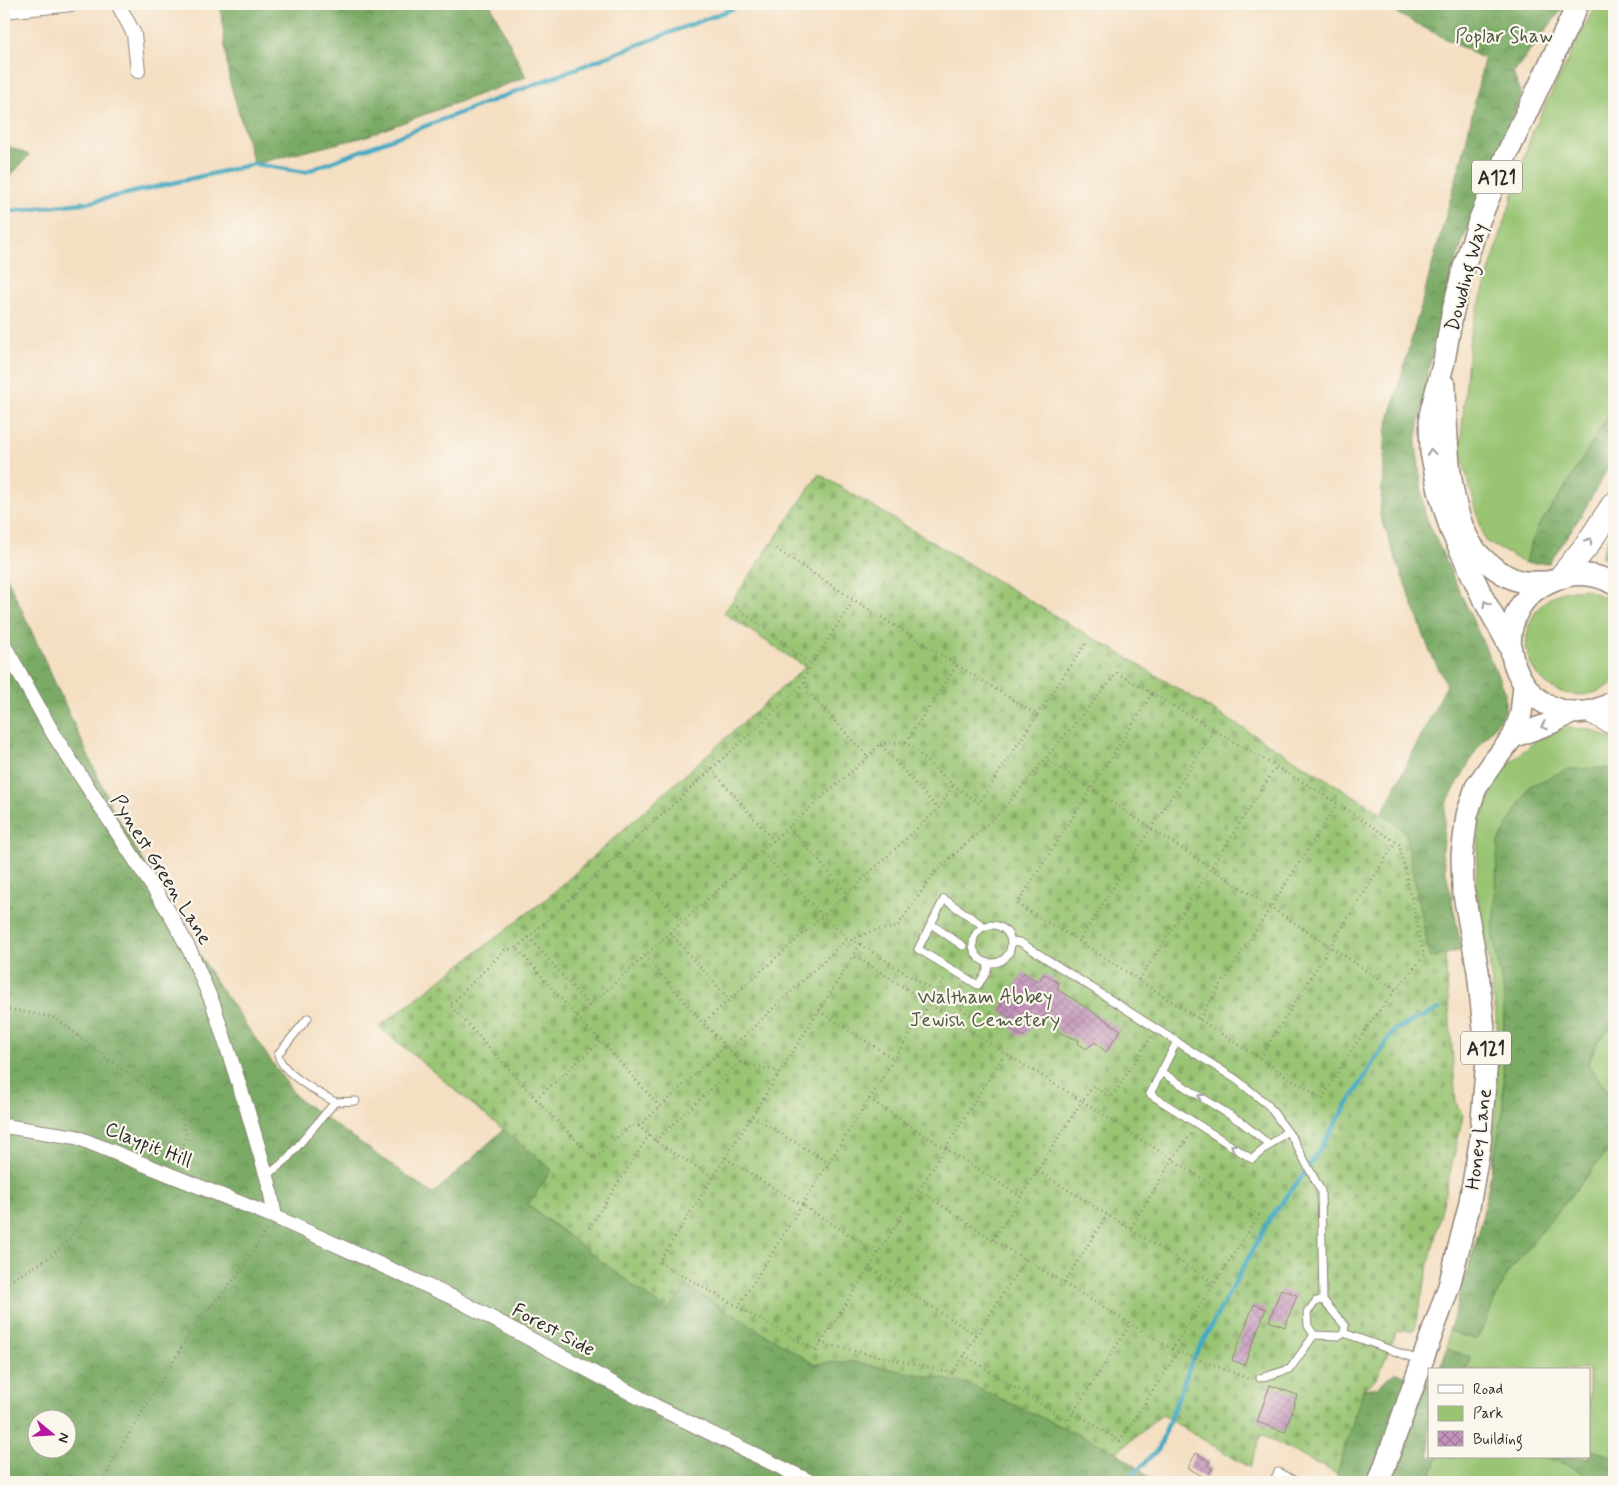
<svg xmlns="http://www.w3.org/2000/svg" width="1618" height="1486" font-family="Mynerve,sans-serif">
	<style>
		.green { fill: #99c573; stroke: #62784f }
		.forest { fill: url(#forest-crowns); stroke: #526a48; fill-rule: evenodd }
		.cemetery { fill: url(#cemetery-stones); stroke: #62784f }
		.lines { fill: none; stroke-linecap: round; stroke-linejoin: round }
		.stream { stroke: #41a9c1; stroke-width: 4.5 }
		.building { fill: url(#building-cross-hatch) }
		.lane-casing { stroke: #908577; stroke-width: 9 }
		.street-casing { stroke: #908577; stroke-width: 16 }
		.primary-casing { stroke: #908577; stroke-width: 24 }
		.highway-casing { stroke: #908577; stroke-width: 26 }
		.path { stroke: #908577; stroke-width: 2.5; stroke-dasharray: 1 4; stroke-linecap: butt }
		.lane { stroke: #fff; stroke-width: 7 }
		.street { stroke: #fff; stroke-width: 14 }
		.primary { stroke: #fff; stroke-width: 21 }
		.highway { stroke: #fff; stroke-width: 24 }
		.oneway { stroke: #a0a0a0 }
		.labels { text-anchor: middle; stroke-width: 4.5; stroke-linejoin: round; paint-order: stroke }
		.shield { fill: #fbf7ec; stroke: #696865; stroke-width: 1 }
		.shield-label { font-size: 19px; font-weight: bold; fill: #2b2b2b }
		.park-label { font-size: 20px; fill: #4c5941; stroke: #fbf7ec }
		.street-label { font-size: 20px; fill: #2b2b2b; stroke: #fbf7ec }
	</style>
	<defs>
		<pattern id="forest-crowns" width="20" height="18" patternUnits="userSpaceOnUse" patternTransform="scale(1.25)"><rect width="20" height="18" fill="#7aaa65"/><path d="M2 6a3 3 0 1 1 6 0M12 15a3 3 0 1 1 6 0" fill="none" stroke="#648b53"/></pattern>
		<pattern id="cemetery-stones" width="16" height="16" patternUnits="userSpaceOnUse" patternTransform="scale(1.25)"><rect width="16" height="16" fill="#99c573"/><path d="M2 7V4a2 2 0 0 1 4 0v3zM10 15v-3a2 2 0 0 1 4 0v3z" fill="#84a964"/></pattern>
		<pattern id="building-cross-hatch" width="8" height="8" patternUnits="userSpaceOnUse" patternTransform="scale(1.25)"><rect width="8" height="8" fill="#c393bb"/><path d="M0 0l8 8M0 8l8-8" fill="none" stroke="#9f7898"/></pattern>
	</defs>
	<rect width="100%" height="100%" fill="#fbf7ec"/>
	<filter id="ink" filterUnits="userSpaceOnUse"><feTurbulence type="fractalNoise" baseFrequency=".02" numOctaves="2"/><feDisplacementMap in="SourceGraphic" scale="10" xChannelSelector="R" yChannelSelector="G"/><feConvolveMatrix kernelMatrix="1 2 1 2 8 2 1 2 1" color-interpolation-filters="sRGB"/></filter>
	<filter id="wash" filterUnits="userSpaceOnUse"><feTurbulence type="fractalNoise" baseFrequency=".0096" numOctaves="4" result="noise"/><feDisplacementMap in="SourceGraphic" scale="20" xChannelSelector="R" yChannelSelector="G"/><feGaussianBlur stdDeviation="1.12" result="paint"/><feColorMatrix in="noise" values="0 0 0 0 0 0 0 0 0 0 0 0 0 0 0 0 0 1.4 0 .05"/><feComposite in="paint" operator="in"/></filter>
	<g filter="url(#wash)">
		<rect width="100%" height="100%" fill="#f4dfc3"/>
		<g class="green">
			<polygon points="1596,4 1614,4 1614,406 1563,492 1537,528 1525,563 1485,541 1460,451 1470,334 1533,130"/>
			<path d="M 1584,589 L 1610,599 L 1614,603 L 1614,682 C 1567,719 1506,670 1533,617 C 1538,607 1547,598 1558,594 C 1566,590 1576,590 1584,589 Z"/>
			<polygon points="1566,728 1590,729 1614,740 1614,773 1609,768 1493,936 1504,995 1503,1112 1491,1175 1496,1098 1497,1025 1487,944 1476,885 1479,823 1502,769 1538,739"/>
			<polygon points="1614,1024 1614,1101 1588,1064 1597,1042"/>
			<polygon points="1614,1146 1614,1457 1589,1449 1589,1370 1467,1370 1470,1357 1447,1349 1449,1331 1477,1339 1506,1275 1600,1160"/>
			<polygon points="1438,1457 1545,1457 1570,1466 1589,1479 1590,1482 1429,1482"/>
		</g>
		<g class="forest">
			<polygon points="220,4 490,4 526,77 364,137 254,164 229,79"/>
			<polygon points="1385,4 1566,4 1513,73 1521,95 1463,240 1440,314 1424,393 1416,444 1425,515 1505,691 1505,712 1477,749 1446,804 1442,852 1462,950 1430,958 1405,831 1382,813 1447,685 1430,652 1380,516 1386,431 1465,147 1484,59 1400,15"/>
			<polygon points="4,144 29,155 4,183"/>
			<polygon points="1614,406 1614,457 1582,514 1549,563 1525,563 1537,528 1563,491"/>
			<polygon points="1614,527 1614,563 1601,556"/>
			<path d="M 4,571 L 114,812 L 216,982 L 297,1098 L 433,1194 L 504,1129 L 552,1170 L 528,1206 L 667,1310 L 687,1286 L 814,1364 L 849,1361 L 969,1384 L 1117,1452 L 1155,1482 L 745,1482 L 742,1481 L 737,1482 L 4,1482 ZM 38,1418 L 68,1418 L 68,1448 L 38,1448 Z"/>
			<polygon points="1609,768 1614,773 1614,1024 1597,1042 1588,1064 1614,1101 1614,1146 1600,1160 1506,1275 1477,1340 1449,1331 1480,1228 1503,1112 1504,995 1493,936 1498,843 1530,786 1568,769"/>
			<polygon points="1447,1349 1470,1357 1466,1370 1440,1370"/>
			<polygon points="1396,1372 1429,1384 1429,1457 1438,1457 1429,1482 1341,1482 1337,1474 1363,1389 1377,1387"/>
			<polygon points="1589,1449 1614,1457 1614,1482 1590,1482 1589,1479 1570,1466 1545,1457 1589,1457"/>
		</g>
		<polygon class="cemetery" points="819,474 1089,636 1113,649 1382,813 1405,831 1430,958 1445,954 1456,1103 1463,1116 1414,1330 1397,1331 1377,1378 1363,1389 1337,1474 1261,1435 1250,1468 1162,1415 1117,1452 969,1384 849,1361 814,1364 687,1286 667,1311 528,1205 552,1170 379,1027 546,899 805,667 724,613"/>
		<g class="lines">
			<g class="stream">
				<polyline points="4,212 91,202 254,164 305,172 745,4"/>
				<polyline points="1131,1482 1133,1475 1159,1448 1191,1363 1269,1220 1308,1168 1394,1030 1439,1009"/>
			</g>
		</g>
		<g id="blocks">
			<g class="building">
				<polygon points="1024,972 1038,982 1044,974 1059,983 1057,989 1121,1030 1106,1052 1095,1042 1086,1049 1078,1043 1079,1040 1060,1033 1047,1012 1024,1036 1020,1036 1014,1032 1011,1027 1014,1020 999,1010"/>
				<polygon points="1281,1289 1297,1295 1285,1327 1269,1321"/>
				<polygon points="1254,1304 1266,1309 1244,1365 1232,1360"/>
				<polygon points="1270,1385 1297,1395 1285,1432 1257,1422"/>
				<polygon points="1196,1453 1210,1462 1207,1466 1212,1469 1206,1478 1188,1468"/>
			</g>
		</g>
	</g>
	<g filter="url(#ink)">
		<use href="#blocks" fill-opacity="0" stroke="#908577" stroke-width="1"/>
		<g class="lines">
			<defs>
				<g id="lane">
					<polyline points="931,924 963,946"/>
					<circle cx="992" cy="944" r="19"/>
					<polyline points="985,927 944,899 918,949 978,985 986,973 989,963"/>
					<polyline points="1011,941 1020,942 1237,1080 1268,1105 1293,1139 1321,1191 1323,1300"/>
					<polyline points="1177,1041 1150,1094 1252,1159 1287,1131"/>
					<polyline points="1161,1072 1241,1122 1270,1145"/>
					<polyline points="335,1102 356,1101"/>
					<path d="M 267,1176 L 286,1160 L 335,1102 C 319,1093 281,1073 278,1054 L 308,1018"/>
					<polygon points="1323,1300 1345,1326 1344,1333 1340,1336 1314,1335 1308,1326 1307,1313 1316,1301"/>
					<polyline points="1344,1333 1419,1360"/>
					<polyline points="1260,1378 1290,1369 1314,1335"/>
					<polyline points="1273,1482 1278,1472 1297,1482"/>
				</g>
				<g id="street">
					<polyline points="118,4 134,34 138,71"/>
					<polyline points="4,11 72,4"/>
					<polyline points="4,645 54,735 169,912 191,953 213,1004 247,1109 269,1184 275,1217"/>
					<polyline points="4,1126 76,1137 275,1217 456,1299 655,1406 811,1482"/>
				</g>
				<g id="primary">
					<path d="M 1445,386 C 1446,430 1447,510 1473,547 C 1482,561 1503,576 1519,581 C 1527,583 1538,582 1546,582"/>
					<path d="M 1614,584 C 1597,573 1574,572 1556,579 C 1464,614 1526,751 1614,702"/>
					<polyline points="1510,647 1483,598 1451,530 1439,491 1431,452 1430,415 1444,361 1452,315 1463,270 1479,221 1506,156 1578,4"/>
					<polyline points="1513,737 1551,723 1574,712"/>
					<polyline points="1379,1482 1449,1286 1469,1207 1480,1143 1487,1059 1478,971 1463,889 1462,855 1467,815 1476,787 1494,761 1513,737 1521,714 1524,685"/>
				</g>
				<g id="highway">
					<polyline points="1562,576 1587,545 1614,504"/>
					<polyline points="1593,712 1614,723"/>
				</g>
			</defs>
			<use href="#lane" class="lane-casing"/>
			<use href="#street" class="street-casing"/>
			<use href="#primary" class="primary-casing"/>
			<use href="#highway" class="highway-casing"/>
			<g class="path">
				<polyline points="776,549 854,600"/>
				<polyline points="737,607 811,664"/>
				<polyline points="1152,694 1017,904 1079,941 1214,730"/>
				<polyline points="1037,715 1087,642"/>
				<polyline points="880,744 906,742"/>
				<polyline points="868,757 880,744 938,809"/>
				<polyline points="711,769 774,841"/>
				<polyline points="789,827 847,893"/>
				<polyline points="761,851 868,757 809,693 804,679 811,665 854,600 1037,715 979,803 953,785 906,742 957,665"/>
				<polyline points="619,853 683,922"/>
				<polyline points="670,933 729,999"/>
				<polyline points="529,937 589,1006"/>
				<polyline points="851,940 872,931 897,927 935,872 1002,811 1117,673 1321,793 1399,844 1424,956 1396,990 1046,759"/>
				<path d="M 1079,941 L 1322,1099 C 1345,1061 1367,1024 1396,990"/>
				<polyline points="860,944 978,1020"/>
				<polyline points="517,948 805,683"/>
				<polyline points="645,956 703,1023"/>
				<polyline points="1139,980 1276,767"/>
				<polyline points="4,1009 32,1013 55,1018 181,1114 186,1135 178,1164"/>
				<polyline points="819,1011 894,1059"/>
				<polyline points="577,1017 601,1041"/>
				<polyline points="1199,1019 1337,804"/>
				<polyline points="726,1046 703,1023 823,916 848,938 860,944 853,957"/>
				<polyline points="729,1050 848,938"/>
				<polyline points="1260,1058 1396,842"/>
				<polyline points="536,1099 594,1159 630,1126 639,1126"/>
				<polyline points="869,1099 946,977"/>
				<polyline points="660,1107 601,1041 536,1099 450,1005 505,950 517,948 577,1017 761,851 823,916 938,809 953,785"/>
				<polyline points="752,1116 829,1163"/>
				<polyline points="1191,1134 1173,1159 1130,1229 1214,1283"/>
				<polyline points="655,1141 740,1062"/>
				<polyline points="725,1158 802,1205 738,1307"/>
				<polyline points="1038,1171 1130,1229"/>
				<polyline points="713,1177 655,1141 639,1126 726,1046 740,1062 780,1072"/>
				<polyline points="919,1190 1005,1053 1082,1101 1093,1086 1111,1098 1151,1037"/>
				<polyline points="589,1228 649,1135"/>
				<polyline points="993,1240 919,1190 878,1253 802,1205 869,1099 1021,1197"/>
				<polyline points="878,1253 816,1351 659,1262 853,957 857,957 1005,1053"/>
				<polyline points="869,1267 976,1335"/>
				<polyline points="1064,1283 1107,1215"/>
				<polyline points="4,1284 46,1260 70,1238 102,1193 123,1172"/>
				<polyline points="820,1343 953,1373 1025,1259"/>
				<polyline points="1172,1349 993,1240 1082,1101 1259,1215 1172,1349 1249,1379"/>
				<polyline points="964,1355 1068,1421 1130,1324"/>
				<polyline points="1073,1412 1120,1441 1178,1352"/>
				<polyline points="103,1482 113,1460 197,1322 238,1275 268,1228"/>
			</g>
			<use href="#lane" class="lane"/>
			<use href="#street" class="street"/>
			<use href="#primary" class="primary"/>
			<use href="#highway" class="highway"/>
		</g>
		<defs><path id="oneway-chevron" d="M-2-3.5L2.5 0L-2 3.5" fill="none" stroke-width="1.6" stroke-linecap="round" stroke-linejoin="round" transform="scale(1.25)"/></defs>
		<g class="oneway">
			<use href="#oneway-chevron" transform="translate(1431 452) rotate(-96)"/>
			<use href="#oneway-chevron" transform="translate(1589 541) rotate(-54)"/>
			<use href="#oneway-chevron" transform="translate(1486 604) rotate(-119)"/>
			<use href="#oneway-chevron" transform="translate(1544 726) rotate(159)"/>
			<use href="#oneway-chevron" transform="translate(1201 1097) rotate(-148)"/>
			<use href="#oneway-chevron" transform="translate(1234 1147) rotate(-148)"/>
		</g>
	</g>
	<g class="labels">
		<g class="shield">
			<rect x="1472" y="160.5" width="50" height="33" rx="4"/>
			<rect x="1461" y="1031.5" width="50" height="33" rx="4"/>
		</g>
		<g class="shield-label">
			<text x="1497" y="184">A121</text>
			<text x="1486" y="1055">A121</text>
		</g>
		<g class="park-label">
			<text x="1504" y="42">Poplar Shaw</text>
			<text x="985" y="1003">Waltham Abbey<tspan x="985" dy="23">Jewish Cemetery</tspan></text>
		</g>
		<g class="street-label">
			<text transform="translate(1465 277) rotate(-75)" y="7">Dowding Way</text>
			<text transform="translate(162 869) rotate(58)" y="7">Pynest Green Lane</text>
			<text transform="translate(1478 1139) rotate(-83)" y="7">Honey Lane</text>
			<text transform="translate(149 1144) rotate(22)" y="7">Claypit Hill</text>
			<text transform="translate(554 1329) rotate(28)" y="7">Forest Side</text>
		</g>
	</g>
	<rect width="1618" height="1486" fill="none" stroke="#fbf7ec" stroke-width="20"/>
	<rect x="1428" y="1368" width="162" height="90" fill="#fbf7ec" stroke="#a8a59f"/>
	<rect x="1438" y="1385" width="25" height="8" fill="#ffffff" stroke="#a8a59f"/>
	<text x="1473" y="1394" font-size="15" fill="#2b2b2b">Road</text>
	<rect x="1438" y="1406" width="25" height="15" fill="#99c573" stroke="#a8a59f"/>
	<text x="1473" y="1418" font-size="15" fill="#2b2b2b">Park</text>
	<rect x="1438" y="1431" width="25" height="15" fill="url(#building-cross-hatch)" stroke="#a8a59f"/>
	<text x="1473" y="1444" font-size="15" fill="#2b2b2b">Building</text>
	<g transform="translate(52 1434) rotate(108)"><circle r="24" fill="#fbf7ec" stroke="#a8a59f"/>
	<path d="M0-4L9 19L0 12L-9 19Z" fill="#b5179e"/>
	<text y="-8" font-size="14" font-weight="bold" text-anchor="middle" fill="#2b2b2b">N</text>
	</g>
</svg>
